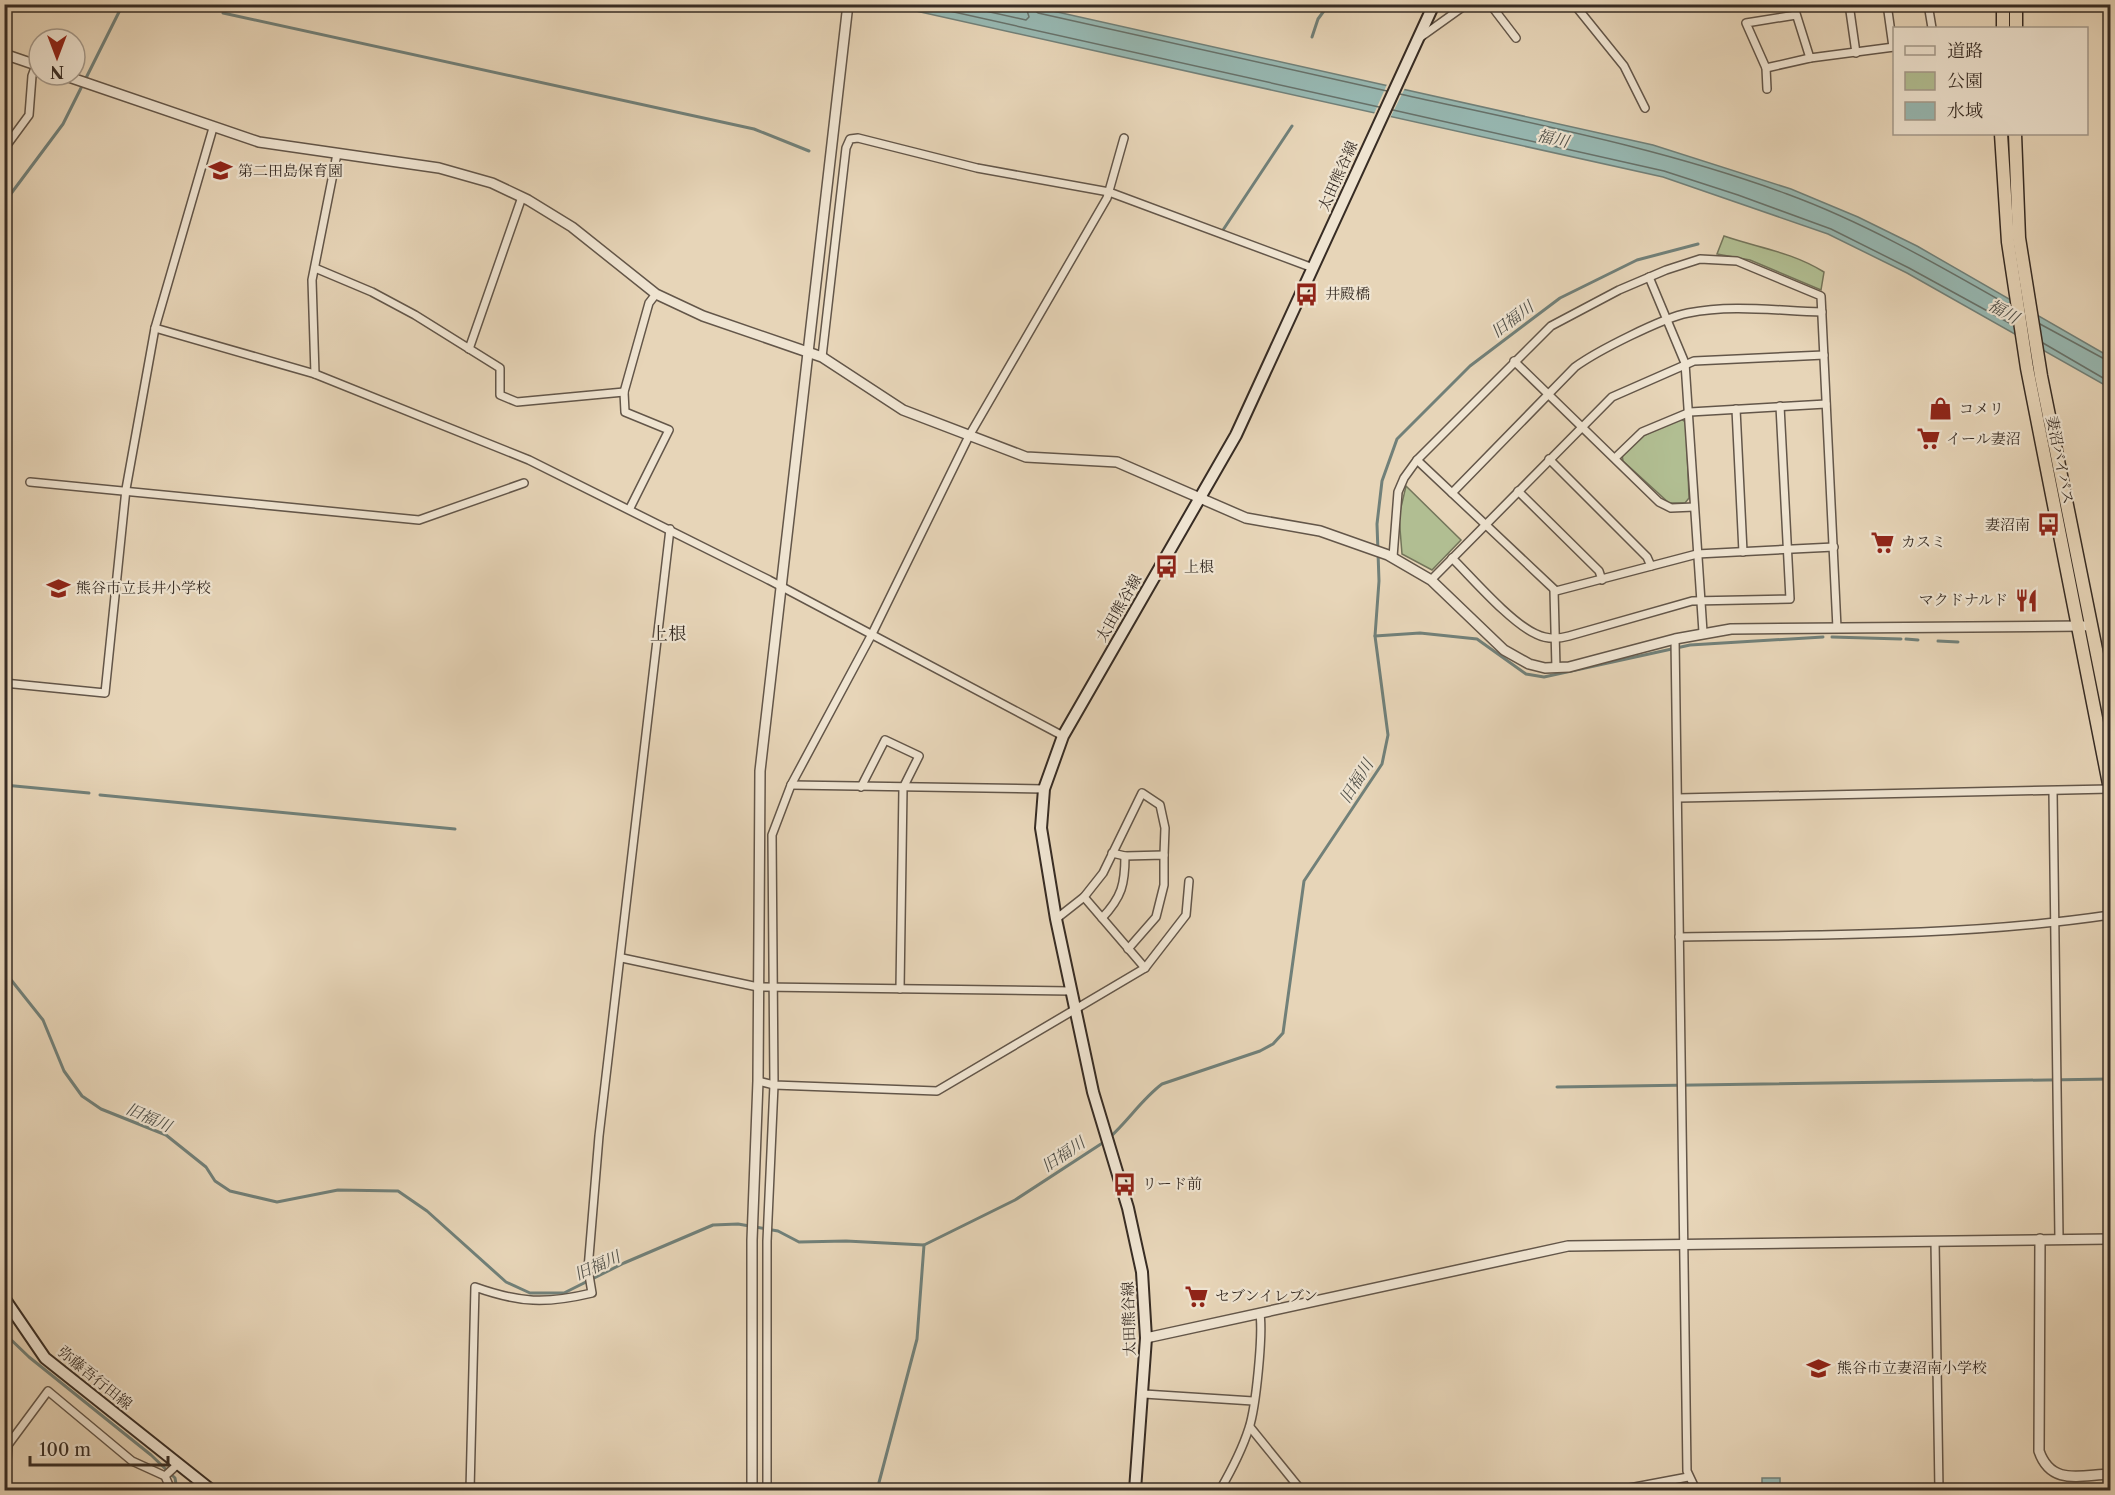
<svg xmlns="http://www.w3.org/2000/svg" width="2115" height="1495" font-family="'Libre Caslon Text','Noto Serif JP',serif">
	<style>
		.green { fill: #b1be92; stroke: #74755b; stroke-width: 1.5 }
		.water { fill: #97b8b2; stroke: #718079; stroke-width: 1.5 }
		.pier { fill: #e7d5b8 }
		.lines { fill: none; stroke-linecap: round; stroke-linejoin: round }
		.shore { stroke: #67726b; stroke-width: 1.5 }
		.stream { stroke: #718079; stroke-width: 3 }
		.minor-casing { stroke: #635649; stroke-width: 10 }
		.tertiary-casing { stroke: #635649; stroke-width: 12 }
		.secondary-casing { stroke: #372c24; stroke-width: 14 }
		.trunk-casing { stroke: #372c24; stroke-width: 15 }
		.minor { stroke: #efe4d1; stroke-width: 7 }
		.tertiary { stroke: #efe4d1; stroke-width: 9 }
		.secondary { stroke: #efe4d1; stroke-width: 10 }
		.trunk { stroke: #e7d5b8; stroke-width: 12 }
		.labels { text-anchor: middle; stroke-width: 4.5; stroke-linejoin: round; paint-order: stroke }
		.poi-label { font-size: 15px; fill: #372c24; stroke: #efe4d1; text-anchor: start }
		.street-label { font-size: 15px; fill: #372c24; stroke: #efe4d1 }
		.water-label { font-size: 16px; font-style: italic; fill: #4f4f48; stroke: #efe4d1 }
		.quarter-label { font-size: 18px; fill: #372c24; stroke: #efe4d1 }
	</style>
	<rect width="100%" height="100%" fill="#e7d5b8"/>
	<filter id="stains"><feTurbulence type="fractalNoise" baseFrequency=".00333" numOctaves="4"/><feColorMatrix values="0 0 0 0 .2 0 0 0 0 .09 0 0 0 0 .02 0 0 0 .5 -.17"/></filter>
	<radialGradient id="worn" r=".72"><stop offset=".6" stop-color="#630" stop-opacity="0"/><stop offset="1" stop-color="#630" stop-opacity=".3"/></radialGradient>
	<g class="green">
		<path d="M 1724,236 C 1759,248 1792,252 1824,272 L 1821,290 L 1750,260 L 1717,254 Z"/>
		<polygon points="1681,419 1686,422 1689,498 1685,503 1669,503 1623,461 1622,454 1638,438"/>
		<polygon points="1406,486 1461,540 1432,570 1402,554 1399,516"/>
	</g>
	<g class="water">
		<polygon points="889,5 1026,5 1653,145 1791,189 1858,217 1917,246 2110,357 2110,388 1907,273 1828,234 1663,177"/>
		<rect x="1762" y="1478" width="18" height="12"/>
	</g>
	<polygon class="pier" points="1388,82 1406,86 1390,118 1374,114"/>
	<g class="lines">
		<g class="shore">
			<polyline points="918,4 1379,107"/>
			<polyline points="954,4 1026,20 1029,17 1025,4"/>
			<polyline points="1032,4 1034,10 1038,13 1387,91"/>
			<path d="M 1400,94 C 1530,123 1662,148 1787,194 C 1866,223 1938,265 2010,306"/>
			<polyline points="1393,110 1664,171 1738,195 1831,229 1909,268 2013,325"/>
			<polyline points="2040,324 2110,362"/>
			<polyline points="2043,343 2110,382"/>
		</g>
		<g class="stream">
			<polyline points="223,13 754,129 809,151"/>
			<polyline points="1312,37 1318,19 1329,4"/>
			<polyline points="4,203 63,124 123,4"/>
			<polyline points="1223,230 1292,126"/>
			<polyline points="1375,636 1420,633 1477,639 1526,674 1544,677 1690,645 1823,637"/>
			<polyline points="1832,637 1901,639"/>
			<polyline points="1906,639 1918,640"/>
			<polyline points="1938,641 1958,642"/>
			<polyline points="4,785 89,793"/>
			<polyline points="100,795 455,829"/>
			<polyline points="4,971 43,1020 64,1071 82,1096 101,1109 166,1135 206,1167 215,1181 230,1191 277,1202 338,1190 398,1191 427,1211 506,1282 530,1293 564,1293 624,1263 713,1225 738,1224 778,1231 799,1242 846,1241 924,1245 1015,1200 1104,1142"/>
			<polyline points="1557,1087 2110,1079"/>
			<path d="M 1109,1138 C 1128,1121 1142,1099 1162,1084 L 1260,1051 L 1273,1044 L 1283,1033 L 1304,881 L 1382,764 L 1388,735 L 1375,636 L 1379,581 L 1377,524 L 1382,481 L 1397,439 L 1470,366 L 1560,298 L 1637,260 L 1698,244"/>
			<polyline points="4,1333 29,1357 151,1455 175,1478 177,1490"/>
			<polyline points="877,1490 917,1339 924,1245"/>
		</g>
		<defs>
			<g id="minor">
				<polyline points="1490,4 1516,38"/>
				<polyline points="1574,4 1624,66 1645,108"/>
				<polyline points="1793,4 1810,58 1894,47"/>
				<polyline points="1849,4 1856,53"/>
				<polyline points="1887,4 1893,47"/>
				<polyline points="1928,4 1932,28"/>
				<polyline points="1418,39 1467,4"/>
				<polyline points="1766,68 1810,58"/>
				<polyline points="1767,89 1766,68 1746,23 1796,15"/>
				<polyline points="4,149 29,115 32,76 36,65"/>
				<polyline points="315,268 372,292 415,315 500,368 500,395 517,402 624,392"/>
				<polyline points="1649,277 1685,363 1703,632"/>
				<polyline points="155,328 315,374 529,460 769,580 1063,736"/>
				<polyline points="469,349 522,197"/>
				<polyline points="822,357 846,148 850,139 858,138 977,168 1109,192 1313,268"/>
				<polyline points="1514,361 1659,502 1671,508 1694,507"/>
				<polyline points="315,374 312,280 337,154"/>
				<polyline points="1736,409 1743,552"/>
				<polyline points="1615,458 1642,432 1690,412 1826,404"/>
				<polyline points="1549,459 1647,557 1651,566"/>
				<polyline points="1417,460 1556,591 1697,554 1834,547"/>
				<polyline points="30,482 419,520 524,483"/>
				<polyline points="1518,491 1599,571 1602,580"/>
				<path d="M 1452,493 L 1575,367 C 1597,351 1662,318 1688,313 C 1732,304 1778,311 1822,312"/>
				<polyline points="630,508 669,430 625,412 624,392 649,303 656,294"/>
				<polyline points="1393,557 1398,492 1404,478 1417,460 1551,326 1619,290 1666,270 1700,259 1737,261 1821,296 1837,628"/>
				<path d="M 1452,558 C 1473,579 1511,623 1536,634 C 1546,639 1558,639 1569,636 L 1692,601 L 1790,599 L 1780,406"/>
				<polyline points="1431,580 1612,397 1694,361 1824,355"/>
				<polyline points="1554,590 1556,668"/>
				<polyline points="1675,639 1687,1471 1696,1490"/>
				<polyline points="2098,658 2110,657"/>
				<polyline points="4,683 105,693 126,489 155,328 213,128"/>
				<polyline points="791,785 1044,789"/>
				<polyline points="861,787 885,740 919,756 903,788 900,989"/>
				<polyline points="2053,792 2059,1238"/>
				<polyline points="1678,798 2110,789"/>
				<polyline points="1112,853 1125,856 1164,855 1164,885 1156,917 1128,949"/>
				<polyline points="1084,897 1145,968"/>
				<path d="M 1102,918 C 1122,897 1125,884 1125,856"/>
				<polyline points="1056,919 1084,897 1103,873 1142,793 1160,805 1165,828 1164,855"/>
				<path d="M 1679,937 C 1823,935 1968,936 2110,915"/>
				<polyline points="622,958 758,987 1071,991"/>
				<polyline points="758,1081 774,1085 937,1091 1145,968 1186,915 1189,881"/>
				<polyline points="1935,1241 1939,1490"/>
				<polyline points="1144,1394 1253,1401"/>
				<polyline points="1250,1427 1301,1490"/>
				<polyline points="5,1445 8,1445 5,1490"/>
				<polyline points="8,1445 48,1391 132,1461 165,1476 171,1490"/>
				<polyline points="165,1476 178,1464"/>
				<path d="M 470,1490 L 475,1287 C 520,1303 546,1304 592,1293 L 588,1269 L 599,1136 L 670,529"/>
				<polyline points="767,1490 767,1241 774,1085 772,835 791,785 872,634 969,436 1107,198 1124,138"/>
				<path d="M 1220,1490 C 1231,1471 1242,1450 1249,1428 C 1256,1407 1263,1335 1260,1314"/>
				<polyline points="1619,1490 1688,1477"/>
			</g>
			<g id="tertiary">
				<polyline points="4,54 39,66"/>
				<polyline points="63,75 259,142 439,168 492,183 528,200 572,227 656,294 703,316 822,357 903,410 1026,457 1117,462 1246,518 1320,531 1388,555 1431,580 1504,650 1529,664 1545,668 1569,667 1675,639 1731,629 2084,626"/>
				<path d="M 2040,1239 L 2039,1451 C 2051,1486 2080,1475 2110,1474"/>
				<polyline points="1146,1338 1568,1246 2110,1239"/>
				<polyline points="752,1490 752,1240 758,1081 760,771 848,4"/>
			</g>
			<g id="secondary">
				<polyline points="4,1298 45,1358 211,1490"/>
				<polyline points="1135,1490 1146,1338 1142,1272 1128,1208 1093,1092 1056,919 1041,828 1044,789 1063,736 1236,435 1434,4"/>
			</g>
			<g id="trunk">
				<polyline points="2003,28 2003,4"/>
				<polyline points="2016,28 2016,4"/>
				<polyline points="2001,134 2008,242 2027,368 2110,789"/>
				<polyline points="2015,134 2019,238 2041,376 2110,719"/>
			</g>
		</defs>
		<use href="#minor" class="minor-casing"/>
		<use href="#tertiary" class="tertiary-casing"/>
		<use href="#secondary" class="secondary-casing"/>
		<use href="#trunk" class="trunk-casing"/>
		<use href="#minor" class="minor"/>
		<use href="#tertiary" class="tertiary"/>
		<use href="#secondary" class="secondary"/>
		<use href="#trunk" class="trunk"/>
	</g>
	<defs>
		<symbol id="school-bare" viewBox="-9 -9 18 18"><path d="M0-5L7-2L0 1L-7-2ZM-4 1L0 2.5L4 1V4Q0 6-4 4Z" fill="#8f2418" stroke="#efe4d1" stroke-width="2.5" paint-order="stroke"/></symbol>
		<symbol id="bus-bare" viewBox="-9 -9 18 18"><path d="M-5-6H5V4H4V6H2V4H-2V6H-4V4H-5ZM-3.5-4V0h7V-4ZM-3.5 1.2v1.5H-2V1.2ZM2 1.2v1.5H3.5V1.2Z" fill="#8f2418" stroke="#efe4d1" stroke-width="2.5" paint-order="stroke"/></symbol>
		<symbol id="shop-bare" viewBox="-9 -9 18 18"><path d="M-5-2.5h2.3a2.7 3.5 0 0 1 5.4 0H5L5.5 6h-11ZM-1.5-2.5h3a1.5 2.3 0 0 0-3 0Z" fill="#8f2418" stroke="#efe4d1" stroke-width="2.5" paint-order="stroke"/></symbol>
		<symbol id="supermarket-bare" viewBox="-9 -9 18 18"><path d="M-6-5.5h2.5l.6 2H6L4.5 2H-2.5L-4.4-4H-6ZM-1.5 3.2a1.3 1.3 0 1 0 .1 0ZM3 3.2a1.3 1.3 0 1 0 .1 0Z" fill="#8f2418" stroke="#efe4d1" stroke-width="2.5" paint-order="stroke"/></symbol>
		<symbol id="restaurant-bare" viewBox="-9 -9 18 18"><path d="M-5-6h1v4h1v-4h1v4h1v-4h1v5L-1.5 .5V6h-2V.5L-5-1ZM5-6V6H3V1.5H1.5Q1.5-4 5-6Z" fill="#8f2418" stroke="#efe4d1" stroke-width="2.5" paint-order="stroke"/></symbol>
	</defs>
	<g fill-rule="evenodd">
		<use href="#school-bare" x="204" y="154" width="33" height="33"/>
		<use href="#bus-bare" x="1290" y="278" width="33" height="33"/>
		<use href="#shop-bare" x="1924" y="392" width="33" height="33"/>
		<use href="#supermarket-bare" x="1912" y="422" width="33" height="33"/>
		<use href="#bus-bare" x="2032" y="508" width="33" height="33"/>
		<use href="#supermarket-bare" x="1866" y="526" width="33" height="33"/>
		<use href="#bus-bare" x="1150" y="550" width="33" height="33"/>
		<use href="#school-bare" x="42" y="572" width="33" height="33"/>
		<use href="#restaurant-bare" x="2010" y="584" width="33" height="33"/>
		<use href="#bus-bare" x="1108" y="1168" width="33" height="33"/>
		<use href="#supermarket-bare" x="1180" y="1280" width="33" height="33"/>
		<use href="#school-bare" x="1802" y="1352" width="33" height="33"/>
	</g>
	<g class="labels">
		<g class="poi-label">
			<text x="238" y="176">第二田島保育園</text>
			<text x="1325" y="299">井殿橋</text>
			<text x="1959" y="414">コメリ</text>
			<text x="1946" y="444">イール妻沼</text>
			<text x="2030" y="530" text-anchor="end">妻沼南</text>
			<text x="1901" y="547">カスミ</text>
			<text x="1184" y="572">上根</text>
			<text x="76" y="593">熊谷市立長井小学校</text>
			<text x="2008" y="605" text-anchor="end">マクドナルド</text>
			<text x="1142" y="1189">リード前</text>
			<text x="1215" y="1301">セブンイレブン</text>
			<text x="1837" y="1373">熊谷市立妻沼南小学校</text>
		</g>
		<g class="street-label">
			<text transform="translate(1338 176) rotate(-66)" y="5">太田熊谷線</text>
			<text transform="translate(2060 460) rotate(79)" y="5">妻沼バイパス</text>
			<text transform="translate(1119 608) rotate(-60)" y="5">太田熊谷線</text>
			<text transform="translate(1129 1319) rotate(-92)" y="5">太田熊谷線</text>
			<text transform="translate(95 1378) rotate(39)" y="5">弥藤吾行田線</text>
		</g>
		<g class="water-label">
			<text transform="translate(1553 138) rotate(13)" y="6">福川</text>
			<text transform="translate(2004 311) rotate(29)" y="6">福川</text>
			<text transform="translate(1512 319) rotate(-37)" y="6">旧福川</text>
			<text transform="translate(1356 781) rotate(-58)" y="6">旧福川</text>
			<text transform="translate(149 1117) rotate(24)" y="6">旧福川</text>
			<text transform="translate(1063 1154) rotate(-34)" y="6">旧福川</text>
			<text transform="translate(597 1265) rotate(-24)" y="6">旧福川</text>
		</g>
		<g class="quarter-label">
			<text x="668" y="640">上根</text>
		</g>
	</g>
	<rect width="2115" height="1495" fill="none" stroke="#e7d5b8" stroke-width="24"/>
	<rect x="6" y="6" width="2103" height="1483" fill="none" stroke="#372c24" stroke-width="3"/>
	<rect x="12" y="12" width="2091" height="1471" fill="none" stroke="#372c24" stroke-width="1.5"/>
	<rect x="1893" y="27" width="195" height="108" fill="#efe4d1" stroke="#a59a8c" stroke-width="1.5"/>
	<rect x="1905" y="46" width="30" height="9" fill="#efe4d1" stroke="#a59a8c" stroke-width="1.5"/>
	<text x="1947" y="57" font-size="18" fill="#372c24">道路</text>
	<rect x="1905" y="72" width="30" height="18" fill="#b1be92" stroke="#a59a8c" stroke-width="1.5"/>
	<text x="1947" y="87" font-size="18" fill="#372c24">公園</text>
	<rect x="1905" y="102" width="30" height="18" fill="#97b8b2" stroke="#a59a8c" stroke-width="1.5"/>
	<text x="1947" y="117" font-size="18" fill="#372c24">水域</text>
	<g transform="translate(57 57) rotate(180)"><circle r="28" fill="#efe4d1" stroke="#a59a8c" stroke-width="1.5"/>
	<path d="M0-4.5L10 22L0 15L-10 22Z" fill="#8f2418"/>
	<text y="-9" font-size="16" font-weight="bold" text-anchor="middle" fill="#372c24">N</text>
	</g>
	<path d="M30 1456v9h138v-9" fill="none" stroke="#372c24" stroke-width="3"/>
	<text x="39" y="1456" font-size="18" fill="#372c24" stroke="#efe4d1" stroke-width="4.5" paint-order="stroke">100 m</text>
	<rect width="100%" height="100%" filter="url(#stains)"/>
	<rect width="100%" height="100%" fill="url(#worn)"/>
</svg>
